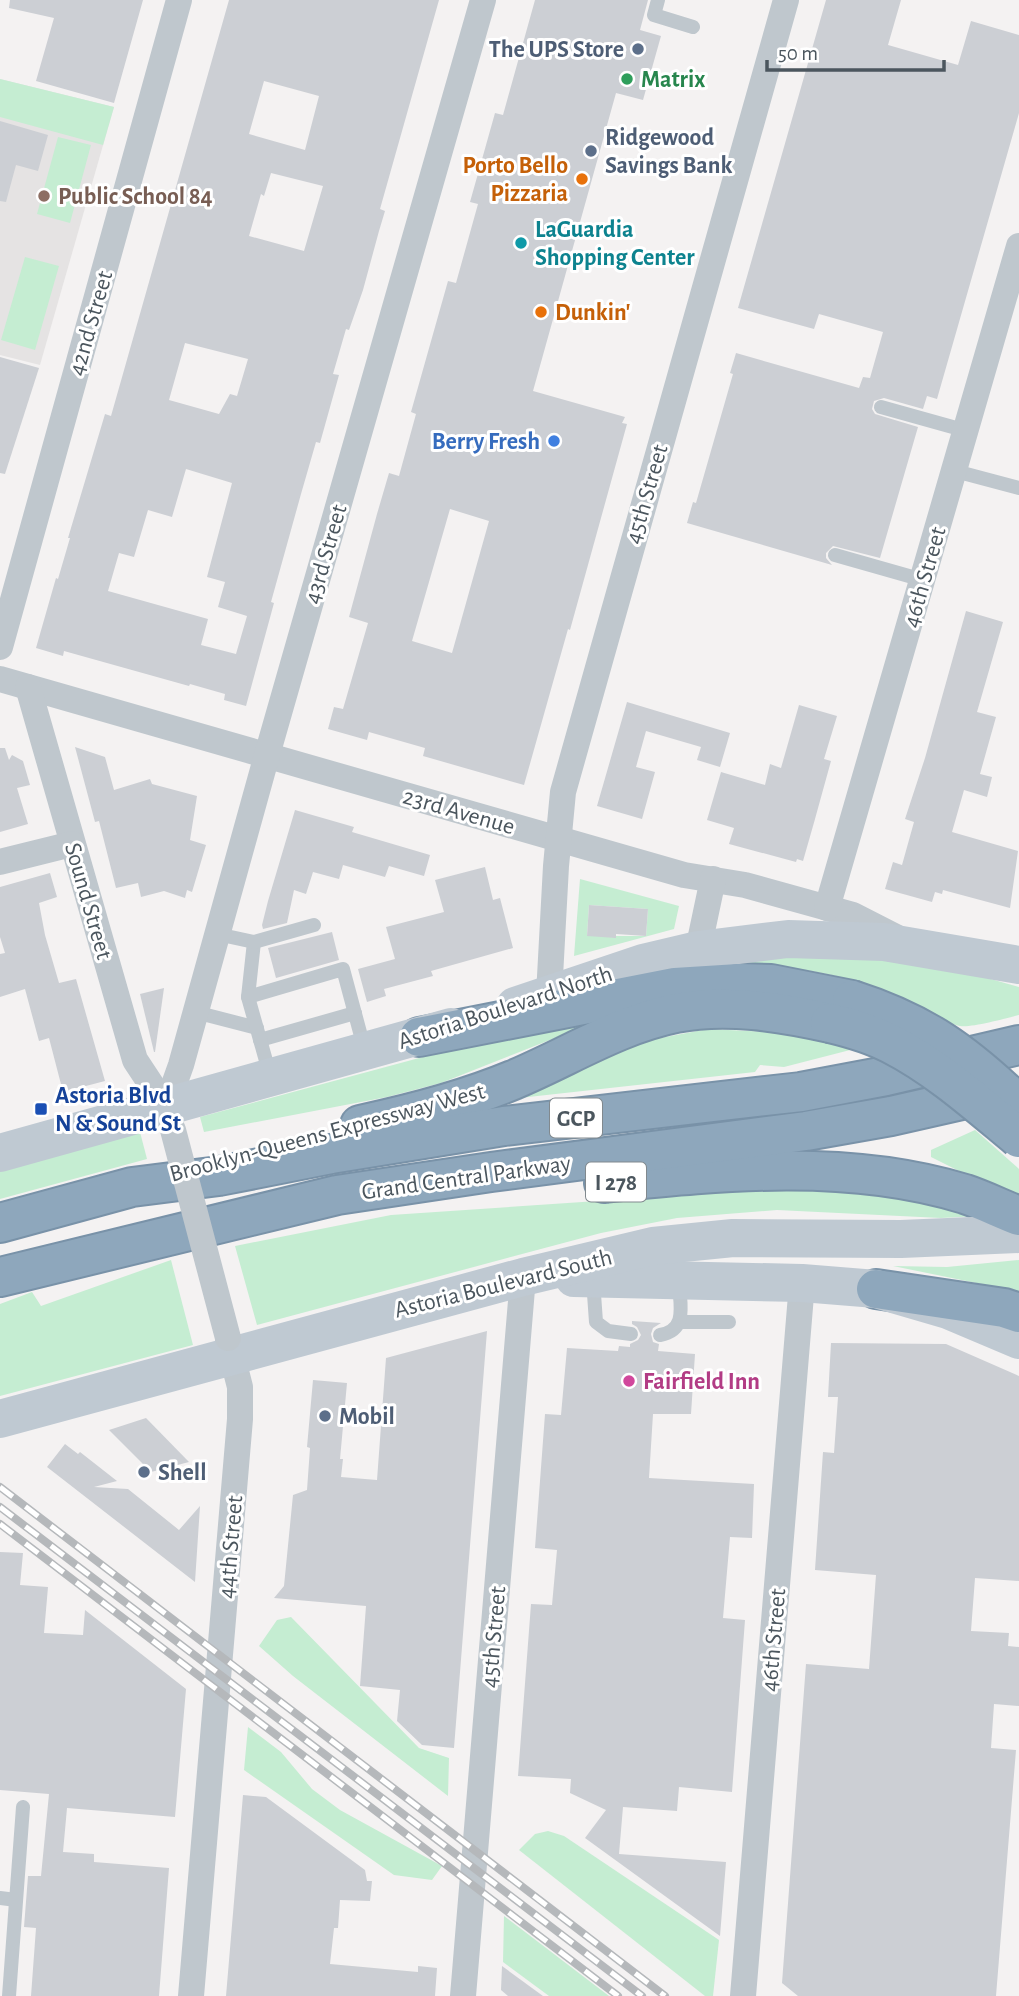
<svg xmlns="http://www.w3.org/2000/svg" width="1019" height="1996" font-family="'Alegreya Sans',sans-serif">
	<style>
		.education { fill: #e5e3e3 }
		.green { fill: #c5edd2; fill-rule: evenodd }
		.building { fill: #cccfd4; fill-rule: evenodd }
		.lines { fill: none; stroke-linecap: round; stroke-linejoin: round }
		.highway-casing { stroke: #7992a8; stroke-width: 42 }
		.lane { stroke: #bfc7cd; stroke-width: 14 }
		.street { stroke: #bfc7cd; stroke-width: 26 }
		.secondary { stroke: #bfc9d2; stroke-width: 38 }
		.highway { stroke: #8ea7bc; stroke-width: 38 }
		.rail-casing { stroke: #b5b8bb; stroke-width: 8 }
		.rail { stroke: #fff; stroke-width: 5; stroke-dasharray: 16; stroke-linecap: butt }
		.highway-bridge-casing { stroke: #7992a8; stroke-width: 42; stroke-linecap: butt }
		.street-bridge { stroke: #bfc7cd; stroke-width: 26 }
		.highway-bridge { stroke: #8ea7bc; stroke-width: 38 }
		.service-dot { fill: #5c6f8a; stroke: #fff; stroke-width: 2.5 }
		.leisure-dot { fill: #2e9e5b; stroke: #fff; stroke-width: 2.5 }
		.food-dot { fill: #e8710a; stroke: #fff; stroke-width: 2.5 }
		.education-dot { fill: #8d6e63; stroke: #fff; stroke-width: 2.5 }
		.culture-dot { fill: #0f9aa8; stroke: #fff; stroke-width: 2.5 }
		.shop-dot { fill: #3f7fe0; stroke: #fff; stroke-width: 2.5 }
		.transit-dot { fill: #1a4fb4; stroke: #fff; stroke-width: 2.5 }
		.hotel-dot { fill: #d1479c; stroke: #fff; stroke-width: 2.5 }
		.labels { text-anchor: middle; stroke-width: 6; stroke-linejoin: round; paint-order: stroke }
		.shield { fill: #fff; stroke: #81898e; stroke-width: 2 }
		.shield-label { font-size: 23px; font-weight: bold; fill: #4b565e }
		.service-label { font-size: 24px; font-weight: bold; fill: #4e5e75; stroke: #fff; text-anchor: start }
		.leisure-label { font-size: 24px; font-weight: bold; fill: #27864d; stroke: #fff; text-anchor: start }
		.food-label { font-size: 24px; font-weight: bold; fill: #c56008; stroke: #fff; text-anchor: end }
		.education-label { font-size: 24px; font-weight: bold; fill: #785e54; stroke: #fff; text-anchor: start }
		.culture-label { font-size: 24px; font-weight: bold; fill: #0d838f; stroke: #fff; text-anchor: start }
		.street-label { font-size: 24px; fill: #4b565e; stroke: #fff }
		.shop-label { font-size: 24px; font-weight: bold; fill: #366cbe; stroke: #fff; text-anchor: end }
		.transit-label { font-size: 24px; font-weight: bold; fill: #164399; stroke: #fff; text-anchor: start }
		.hotel-label { font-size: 24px; font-weight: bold; fill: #b23c85; stroke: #fff; text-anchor: start }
	</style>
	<rect width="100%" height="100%" fill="#f4f2f2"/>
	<polygon class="education" points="0,79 114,107 40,365 0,355"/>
	<g class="green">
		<polygon points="0,79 114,107 103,145 0,117"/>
		<polygon points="58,137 91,145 70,223 37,214"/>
		<polygon points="25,257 59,266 35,350 1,340"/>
		<path d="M 580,879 L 679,906 L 674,929 L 574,956 ZM 589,905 L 648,909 L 646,936 L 587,936 Z"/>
		<path d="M 802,953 L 887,957 L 966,972 L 1019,987 L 1019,1015 C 1007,1018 971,1028 960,1026 C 948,1024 924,1008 912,1002 C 851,976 799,963 733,969 L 732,960 Z"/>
		<polygon points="623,1003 598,1021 441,1083 387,1097 204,1132 200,1117"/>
		<polygon points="708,1029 788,1033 854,1049 784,1067 760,1065 755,1072 502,1100 639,1042"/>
		<polygon points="975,1130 1019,1169 1019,1201 931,1157 931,1150"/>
		<polygon points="140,1132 147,1159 0,1199 0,1170"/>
		<polygon points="746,1183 876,1186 979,1216 941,1218 777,1210 677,1218 601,1233 257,1325 235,1246 391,1215 627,1199"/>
		<polygon points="171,1260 193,1345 0,1396 0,1304 32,1292 41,1306"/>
		<polygon points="1019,1260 1019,1295 986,1285 893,1266 947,1267"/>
		<polygon points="291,1617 419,1748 449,1758 448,1796 293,1676 259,1646 277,1620"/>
		<polygon points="248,1727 281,1752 312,1789 340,1810 442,1866 432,1880 394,1875 244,1770"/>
		<polygon points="548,1831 564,1836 719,1940 713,1996 705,1996 519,1850 535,1834"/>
		<polygon points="504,1916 609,1996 549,1996 503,1962"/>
	</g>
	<g class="building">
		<polygon points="10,0 143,0 114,103 36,81 54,18 9,8"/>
		<path d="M 229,0 L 439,0 L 380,209 L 385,211 L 379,231 L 363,290 L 349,330 L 346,329 L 333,374 L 339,375 L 320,443 L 316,442 L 301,494 L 271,602 L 274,603 L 246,706 L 224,700 L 225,694 L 190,684 L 189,686 L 64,651 L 63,656 L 36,648 L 56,578 L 58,579 L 70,538 L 68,538 L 105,414 L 111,416 ZM 264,81 L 319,96 L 305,150 L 249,134 ZM 271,173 L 323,186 L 304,251 L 249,236 L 261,194 L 264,196 ZM 185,343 L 248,359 L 237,396 L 230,394 L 219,414 L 169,400 ZM 186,469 L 232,483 L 207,577 L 225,582 L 218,607 L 247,616 L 236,654 L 201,645 L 208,619 L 108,591 L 119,553 L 134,557 L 148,510 L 172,517 Z"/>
		<path d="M 535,0 L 648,0 L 640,30 L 661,36 L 643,100 L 616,93 L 533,391 L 625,417 L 622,423 L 627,424 L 570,630 L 568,629 L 524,785 L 423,756 L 425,748 L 369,732 L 367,740 L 328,729 L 334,707 L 343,709 L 368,623 L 349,617 L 377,514 L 389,473 L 399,476 L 416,414 L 411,412 L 448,281 L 456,283 L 478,204 L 470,202 L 495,113 L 503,115 ZM 450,509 L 489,521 L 452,653 L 412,641 Z"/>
		<polygon points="826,0 901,0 888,45 958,65 971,21 1019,35 1019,113 937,399 927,396 923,409 884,398 874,401 872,409 875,414 918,427 880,558 833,546 826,553 826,558 832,565 687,523 693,502 696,503 733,374 730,373 736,353 859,388 863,377 870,378 883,332 819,314 814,329 738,308"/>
		<polygon points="0,121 48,135 38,171 16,165 6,202 0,201"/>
		<polygon points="0,357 39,368 5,474 0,473"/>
		<polygon points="966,611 1003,622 977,712 996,717 980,774 992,777 987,797 964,790 952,832 1018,851 1010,908 943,890 942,894 935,892 932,902 885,889 893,862 902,865 914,822 905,819 925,758"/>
		<polygon points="627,702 730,733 720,767 697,760 701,747 646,731 636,767 655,772 642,819 597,806"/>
		<polygon points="799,705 837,716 824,759 831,761 815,819 803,861 797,859 796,862 729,844 734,828 707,820 721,772 765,785 770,764 781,768"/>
		<polygon points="75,747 105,757 114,790 150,779 152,784 197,796 190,840 206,845 192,892 187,890 185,898 164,891 141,897 138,883 116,888 99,821 95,822"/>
		<polygon points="0,748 5,748 9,760 12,755 23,761 30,785 17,788 28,824 0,832"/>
		<polygon points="295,810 354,827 352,832 430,855 424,876 389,866 385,877 343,865 339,879 313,872 306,894 294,890 287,923 263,929 262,925 268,901"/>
		<polygon points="485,867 493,900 500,898 513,948 431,971 433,976 384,989 386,996 367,1002 358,969 395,959 386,927 444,912 435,880"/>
		<polygon points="50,873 57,897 39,903 45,935 59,983 76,979 105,1081 63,1092 49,1038 39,1041 25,989 0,997 0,954 5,953 0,937 0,887"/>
		<polygon points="589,905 648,909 646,936 616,934 616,938 587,936"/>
		<polygon points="332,932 339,960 276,978 268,948"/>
		<polygon points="164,988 155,1052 154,1052 140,994"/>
		<polygon points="632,1321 661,1323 653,1328 651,1334 653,1342 659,1344 658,1351 695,1354 691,1414 653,1414 649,1478 754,1484 752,1538 730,1537 723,1618 745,1620 732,1792 679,1787 677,1811 623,1807 619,1854 726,1862 720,1936 585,1838 606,1810 570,1793 571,1779 518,1776 531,1604 552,1605 557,1550 535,1548 545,1414 561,1415 567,1348 618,1351 619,1346 630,1347 630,1344 638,1340 641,1335 637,1327 632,1324"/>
		<polygon points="487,1331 454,1748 422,1745 397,1721 400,1690 360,1686 366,1606 274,1598 284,1586 293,1495 307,1490 310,1448 307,1447 313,1380 347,1383 340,1459 343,1459 341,1477 377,1480 386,1358"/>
		<polygon points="831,1343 946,1344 1019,1376 1019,1581 975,1578 971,1631 1009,1633 1008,1646 1019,1647 1019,1706 994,1704 991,1748 1016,1750 996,1996 798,1996 782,1983 806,1664 869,1669 876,1575 815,1570 823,1452 834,1453 838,1397 828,1397"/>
		<polygon points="146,1418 189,1462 151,1472 109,1430"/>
		<polygon points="65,1444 78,1454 80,1452 117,1481 94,1487 128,1489 179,1530 200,1506 195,1582 47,1467"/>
		<polygon points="0,1552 23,1553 20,1585 48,1587 44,1633 83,1635 85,1610 186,1689 175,1817 67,1808 63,1852 94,1854 94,1862 169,1868 159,1996 31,1996 36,1928 24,1927 28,1876 41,1876 49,1794 0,1790"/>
		<polygon points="243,1795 266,1797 365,1870 367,1881 372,1881 370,1901 340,1900 338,1928 334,1928 330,1964 418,1972 418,1966 437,1968 435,1996 226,1996"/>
		<polygon points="502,1966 543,1996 508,1996 501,1990"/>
	</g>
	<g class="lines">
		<defs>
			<g id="highway">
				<polyline points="419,1037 675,987 739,983 771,984 852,1000"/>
				<path d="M 360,1125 C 411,1114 465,1100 513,1080 C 568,1057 617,1025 676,1013 C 725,1003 781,1012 830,1023"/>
				<path d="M 604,1183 C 723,1171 848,1158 965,1194 C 983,1200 1001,1209 1019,1216"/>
				<polyline points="0,1223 132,1187 219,1176 331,1154 504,1126 801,1092 886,1076 1019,1045"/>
				<polyline points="0,1277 337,1195 491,1172 806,1131 891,1116 997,1092"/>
				<polyline points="876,1289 1004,1308 1019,1313"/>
			</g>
		</defs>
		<use href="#highway" class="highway-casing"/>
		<g class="lane">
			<polyline points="658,0 654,15 693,27"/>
			<polyline points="881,407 967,431"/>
			<polyline points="955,471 1019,488"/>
			<polyline points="835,555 923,580"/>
			<polyline points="217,934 254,942 248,997"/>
			<polyline points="254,942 314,925"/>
			<polyline points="195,1012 257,1028"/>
			<polyline points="260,1040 355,1013"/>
			<polyline points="270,1075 248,997 343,969 365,1051"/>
			<polyline points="593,1280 596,1322 608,1331 631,1334"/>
			<polyline points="680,1322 729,1322"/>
			<path d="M 660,1335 C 688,1330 680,1305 679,1283"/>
			<polyline points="0,1898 16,1900"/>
			<polyline points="9,1996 23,1807"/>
		</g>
		<g class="street">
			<polyline points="0,647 179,0"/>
			<polyline points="0,679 684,875 745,885 853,915 898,938"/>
			<polyline points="28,687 135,1060 166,1107 170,1119"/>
			<polyline points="0,862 72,844"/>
			<polyline points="827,908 1019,246"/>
			<polyline points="698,950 713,879"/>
			<polyline points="549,995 556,866 563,792 786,0"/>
			<polyline points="166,1107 181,1065 267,755 483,0"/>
			<polyline points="191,1996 240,1419 240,1387 228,1340"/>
			<polyline points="463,1996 523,1277"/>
			<polyline points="743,1996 802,1283"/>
		</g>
		<g class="secondary">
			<polyline points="515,1006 643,963 698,950 788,939 884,942 1019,965"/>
			<polyline points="0,1153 451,1027"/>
			<polyline points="574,1278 802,1283 876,1289 948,1310 1019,1340"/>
			<polyline points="0,1419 523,1277 653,1246 733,1238 901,1239 1019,1234"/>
		</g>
		<use href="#highway" class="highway"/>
		<defs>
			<g id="rail">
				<polyline points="0,1487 665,1996"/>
				<polyline points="0,1507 642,1996"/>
				<polyline points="0,1524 618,1996"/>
			</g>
		</defs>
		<use href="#rail" class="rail-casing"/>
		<use href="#rail" class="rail"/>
		<defs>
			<g id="highway-bridge">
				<path d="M 852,1000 C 924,1023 965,1053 1019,1105"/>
				<path d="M 830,1023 C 851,1028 872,1034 891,1044 C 938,1068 979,1105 1019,1138"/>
			</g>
		</defs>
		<use href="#highway-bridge" class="highway-bridge-casing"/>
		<polyline class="street-bridge" points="173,1130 228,1338"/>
		<use href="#highway-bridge" class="highway-bridge"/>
	</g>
	<g class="service-dot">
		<circle cx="638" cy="49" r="7"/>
		<circle cx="591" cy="151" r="7"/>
		<circle cx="325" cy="1416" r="7"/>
		<circle cx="144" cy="1472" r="7"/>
	</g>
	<circle class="leisure-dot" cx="627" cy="79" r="7"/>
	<g class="food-dot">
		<circle cx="582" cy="179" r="7"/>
		<circle cx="541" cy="312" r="7"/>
	</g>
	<circle class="education-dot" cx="44" cy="196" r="7"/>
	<circle class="culture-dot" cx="521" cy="243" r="7"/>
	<circle class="shop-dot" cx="554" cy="441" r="7"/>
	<rect class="transit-dot" x="34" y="1102" width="14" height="14" rx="3.5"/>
	<circle class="hotel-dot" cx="629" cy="1381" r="7"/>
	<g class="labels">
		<g class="shield">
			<rect x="550" y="1098.5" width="52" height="39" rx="5"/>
			<rect x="586" y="1162.5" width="60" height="39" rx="5"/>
		</g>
		<g class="shield-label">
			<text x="576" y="1126">GCP</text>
			<text x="616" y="1190">I 278</text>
		</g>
		<g class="service-label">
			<text x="624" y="57" text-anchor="end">The UPS Store</text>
			<text x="605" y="145">Ridgewood<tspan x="605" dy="28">Savings Bank</tspan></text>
			<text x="339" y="1424">Mobil</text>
			<text x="158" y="1480">Shell</text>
		</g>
		<g class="leisure-label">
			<text x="641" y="87">Matrix</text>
		</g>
		<g class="food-label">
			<text x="568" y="173">Porto Bello<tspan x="568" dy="28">Pizzaria</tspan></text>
			<text x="555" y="320" text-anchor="start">Dunkin'</text>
		</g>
		<g class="education-label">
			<text x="58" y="204">Public School 84</text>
		</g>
		<g class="culture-label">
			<text x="535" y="237">LaGuardia<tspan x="535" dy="28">Shopping Center</tspan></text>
		</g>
		<g class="street-label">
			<text transform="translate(90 323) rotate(-74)" y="8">42nd Street</text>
			<text transform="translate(646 494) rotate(-74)" y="8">45th Street</text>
			<text transform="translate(325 554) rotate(-74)" y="8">43rd Street</text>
			<text transform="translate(924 577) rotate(-74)" y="8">46th Street</text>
			<text transform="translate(459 811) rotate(16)" y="8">23rd Avenue</text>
			<text transform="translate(89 901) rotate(74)" y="8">Sound Street</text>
			<text transform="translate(505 1007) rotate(-18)" y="8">Astoria Boulevard North</text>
			<text transform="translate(327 1132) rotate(-15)" y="8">Brooklyn-Queens Expressway West</text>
			<text transform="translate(466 1177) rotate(-8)" y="8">Grand Central Parkway</text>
			<text transform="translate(503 1283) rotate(-14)" y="8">Astoria Boulevard South</text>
			<text transform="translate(230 1547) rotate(-85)" y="8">44th Street</text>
			<text transform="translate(493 1637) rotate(-85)" y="8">45th Street</text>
			<text transform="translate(773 1640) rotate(-85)" y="8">46th Street</text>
		</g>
		<g class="shop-label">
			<text x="540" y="449">Berry Fresh</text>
		</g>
		<g class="transit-label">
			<text x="55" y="1103">Astoria Blvd<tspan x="55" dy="28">N &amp; Sound St</tspan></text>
		</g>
		<g class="hotel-label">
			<text x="643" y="1389">Fairfield Inn</text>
		</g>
	</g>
	<path d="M767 60v10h177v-10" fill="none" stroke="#4b565e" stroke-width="3.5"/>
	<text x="778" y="60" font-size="21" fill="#4b565e" stroke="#ffffff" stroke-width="5" paint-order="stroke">50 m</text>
</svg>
